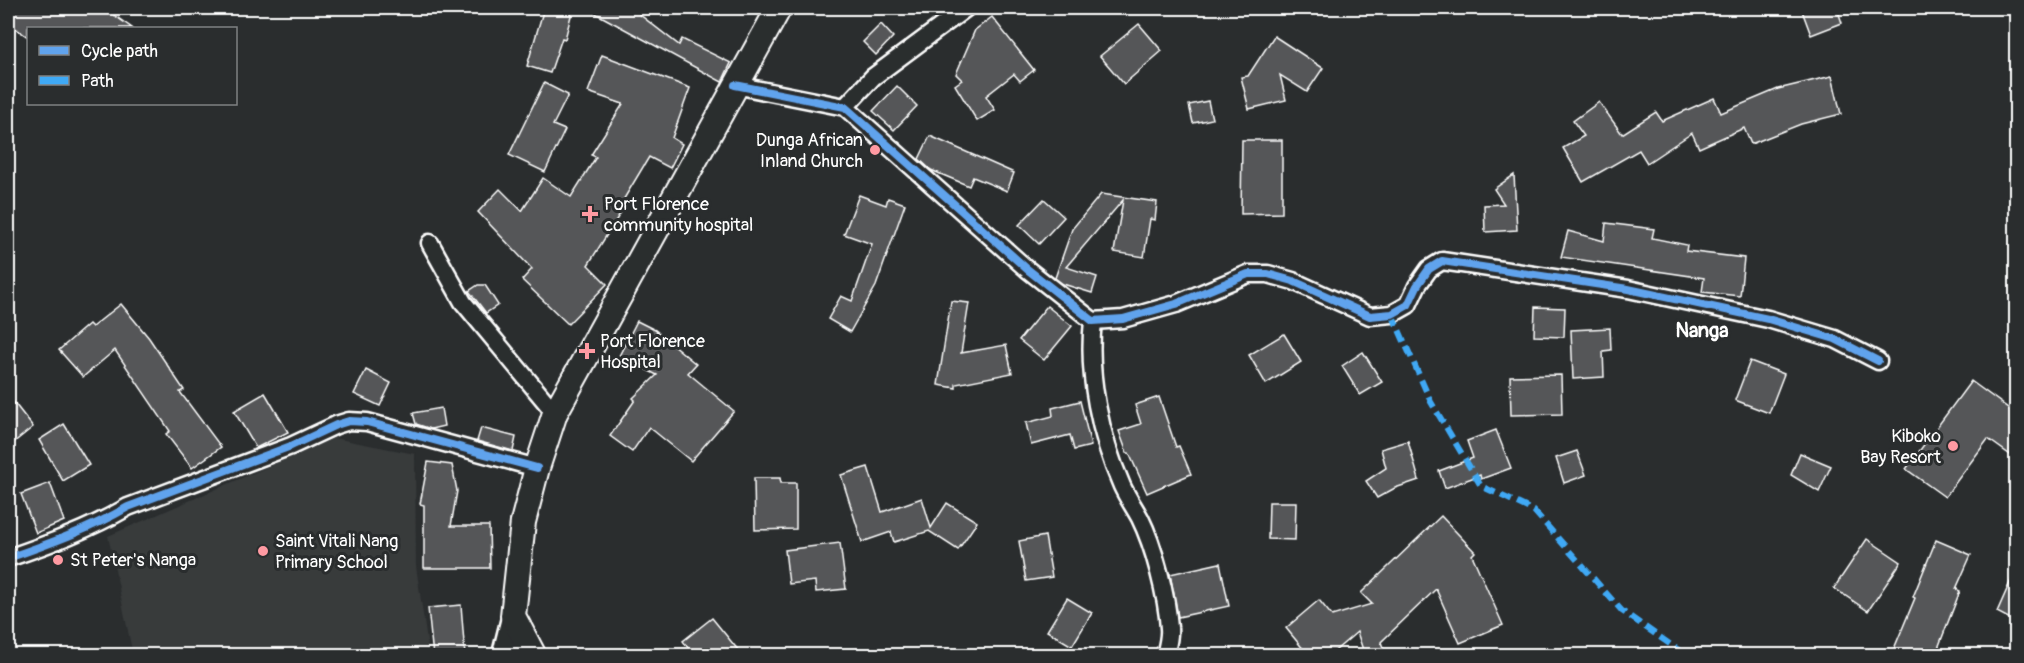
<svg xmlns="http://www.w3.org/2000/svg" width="2024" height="663" font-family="Pangolin,sans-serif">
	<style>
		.built { fill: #373a3b }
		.building { fill: #555758; stroke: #fff; stroke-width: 1.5 }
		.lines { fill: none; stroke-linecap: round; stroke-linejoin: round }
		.minor-casing { stroke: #fff; stroke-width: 21 }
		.tertiary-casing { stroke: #fff; stroke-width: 26 }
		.secondary-casing { stroke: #fff; stroke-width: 28 }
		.minor { stroke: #2a2d2e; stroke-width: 16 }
		.tertiary { stroke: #2a2d2e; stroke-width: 21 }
		.secondary { stroke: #2a2d2e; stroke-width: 24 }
		.quiet { stroke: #3fa9f5; stroke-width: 6; stroke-dasharray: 12 6; stroke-linecap: butt }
		.cycleway-casing { stroke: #2a2d2e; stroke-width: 11 }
		.cycleway { stroke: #60a3ed; stroke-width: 8 }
		.poi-dot { fill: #ff9aa2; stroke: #2a2d2e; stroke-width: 2 }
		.labels { text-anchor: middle; stroke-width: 6; stroke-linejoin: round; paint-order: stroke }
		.poi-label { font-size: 18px; fill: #fff; stroke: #2a2d2e; text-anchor: start }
		.neighbourhood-label { font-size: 20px; font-weight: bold; fill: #fff; stroke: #2a2d2e }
	</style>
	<rect width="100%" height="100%" fill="#2a2d2e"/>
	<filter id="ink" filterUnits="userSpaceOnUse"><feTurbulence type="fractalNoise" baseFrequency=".0167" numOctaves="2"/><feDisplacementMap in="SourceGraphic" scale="12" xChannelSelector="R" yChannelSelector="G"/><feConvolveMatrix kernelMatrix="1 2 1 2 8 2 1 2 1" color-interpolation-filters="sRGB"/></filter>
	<g filter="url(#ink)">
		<polygon class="built" points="334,438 415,454 416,566 429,655 133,655 108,536"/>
		<g class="building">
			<polygon points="8,8 104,8 132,28 28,28 28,37 8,23"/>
			<polygon points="544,8 573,8 565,39 562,38 550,73 527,66"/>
			<polygon points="586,8 643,8 639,14 679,45 682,39 731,63 722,82"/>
			<polygon points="1801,8 1837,8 1842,23 1811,35"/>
			<polygon points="992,17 1034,70 1020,81 1014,74 986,96 995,110 977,121 955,85 962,80 956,74 975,30"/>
			<polygon points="881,24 893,37 876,55 863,42"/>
			<polygon points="1139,24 1162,51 1124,84 1100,56"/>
			<polygon points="1274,36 1323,68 1307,92 1280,75 1286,100 1249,109 1241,77 1248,76"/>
			<polygon points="602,55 690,88 672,138 682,144 670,168 649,157 619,207 623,209 588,265 607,284 568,324 522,280 532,269 478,212 500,189 522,211 543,178 571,197 596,157 591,155 623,104 588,92"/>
			<polygon points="1832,76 1841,114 1801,124 1751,144 1744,128 1699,148 1692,133 1647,163 1639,150 1583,182 1563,148 1584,136 1573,121 1599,102 1622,134 1656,112 1662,121 1714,98 1721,113 1778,89"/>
			<polygon points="544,83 568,95 553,125 565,130 545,172 509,155"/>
			<polygon points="897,86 917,106 894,130 873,111"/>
			<polygon points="1208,101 1212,119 1193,123 1189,105"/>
			<polygon points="930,136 1014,173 1007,191 973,177 969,186 931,170 919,159"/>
			<polygon points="1242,140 1282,140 1282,213 1241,214"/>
			<polygon points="1514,175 1517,230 1485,232 1484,205 1504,204 1494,189"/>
			<polygon points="1101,194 1157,202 1155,220 1150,219 1144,257 1114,252 1123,200 1066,267 1097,277 1092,293 1063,284 1055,278 1072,229"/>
			<polygon points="859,195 886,205 888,198 905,204 876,286 850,332 828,319 841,296 852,301 872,244 844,234"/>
			<polygon points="1044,199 1064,217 1039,244 1019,225"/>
			<polygon points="1606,223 1654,229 1652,238 1687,245 1686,251 1744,258 1740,296 1702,292 1704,278 1561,257 1568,231 1604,241"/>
			<polygon points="478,285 485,285 498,305 486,313 469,291"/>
			<polygon points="951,301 969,303 961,353 1006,345 1012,373 956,384 956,388 938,385"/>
			<polygon points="121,304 149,338 184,390 180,392 221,447 192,468 166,434 170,431 115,350 83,377 59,350 89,324 92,327"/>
			<polygon points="1047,306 1072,326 1044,360 1019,340"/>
			<polygon points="1535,307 1565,308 1564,337 1534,336"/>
			<polygon points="637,321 655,330 696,364 688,373 734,411 691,461 649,427 632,452 610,436 635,400 633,398 657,375 619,356"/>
			<polygon points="1610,328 1611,350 1603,351 1604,377 1573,379 1571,330"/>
			<polygon points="1284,334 1301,362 1266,384 1249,355"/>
			<polygon points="1363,352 1382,382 1360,395 1342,366"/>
			<polygon points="1750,361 1784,374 1769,413 1735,400"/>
			<polygon points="366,370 391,383 380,406 354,394"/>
			<polygon points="1561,375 1562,414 1511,415 1510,376"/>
			<polygon points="1971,381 2016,414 2016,459 1988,439 1945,497 1906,469"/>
			<polygon points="265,393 288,432 256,448 234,411"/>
			<polygon points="8,395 33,427 8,447"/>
			<polygon points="1159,397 1176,447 1179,446 1191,474 1147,493 1129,453 1127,453 1119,431 1141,424 1135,405"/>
			<polygon points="1080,401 1091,446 1074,450 1070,435 1031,445 1026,423 1053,416 1052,408"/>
			<polygon points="441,408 444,426 431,429 416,424 413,413"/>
			<polygon points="64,424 89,465 63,481 39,440"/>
			<polygon points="481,428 516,437 513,451 477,441"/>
			<polygon points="1496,430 1511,468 1481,479 1480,475 1445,488 1439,471 1473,458 1467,441"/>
			<polygon points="1408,441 1419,480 1395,488 1377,498 1366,481 1386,468 1381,449"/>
			<polygon points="1577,451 1586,475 1564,483 1556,458"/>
			<polygon points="1800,453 1831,466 1819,492 1791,475"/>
			<polygon points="428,462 452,465 457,491 451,526 489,526 490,568 424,568 424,505 420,504"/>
			<polygon points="868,467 882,512 922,498 931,528 947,503 977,522 958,550 929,531 894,542 891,532 862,542 841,475"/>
			<polygon points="754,478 780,478 781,483 796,483 796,529 755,530"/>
			<polygon points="50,483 64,521 36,533 21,494"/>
			<polygon points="1269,502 1296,502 1295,540 1268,539"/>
			<polygon points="1441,516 1475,552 1472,555 1503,625 1460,643 1436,589 1381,642 1386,656 1365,656 1357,632 1329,656 1309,656 1286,628 1319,600 1332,616 1372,604 1361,593"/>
			<polygon points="1045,536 1052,577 1026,581 1019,541"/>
			<polygon points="1867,539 1901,562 1868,611 1834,588"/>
			<polygon points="1936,540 1971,555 1956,589 1960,591 1935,656 1891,656 1915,598 1913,597"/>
			<polygon points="840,543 846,589 816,592 815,581 789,584 785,550"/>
			<polygon points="1220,563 1229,606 1178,617 1170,574"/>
			<polygon points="2016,569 2016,622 1997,612"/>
			<polygon points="1067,598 1092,613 1072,646 1047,631"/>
			<polygon points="461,605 465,656 433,656 428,608"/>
			<polygon points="712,618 743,656 694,656 683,641"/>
		</g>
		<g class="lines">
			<defs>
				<g id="minor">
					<polyline points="735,85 845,107 1027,269 1093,321 1123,319 1176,304 1248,274 1268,274 1293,281 1370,316 1392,314 1408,305 1417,286 1429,269 1442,261 1628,289 1768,319 1835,339 1878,361"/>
					<polyline points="845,107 873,77 966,8"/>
					<polyline points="430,243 463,302 555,413"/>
					<path d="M 1093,321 C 1087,375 1100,436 1122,486 C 1127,497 1134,507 1140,518 C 1154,546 1167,597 1169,628 C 1170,637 1167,647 1165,656"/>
					<path d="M 8,558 C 49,544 90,529 128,507 L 291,446 L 336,425 L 349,421 L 367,422 L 537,468"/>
				</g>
				<polyline id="tertiary" points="503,656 513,616"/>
				<polyline id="secondary" points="534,656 513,616 523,522 537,468 555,413 779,8"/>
			</defs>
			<use href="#minor" class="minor-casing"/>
			<use href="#tertiary" class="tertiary-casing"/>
			<use href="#secondary" class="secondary-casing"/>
			<use href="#minor" class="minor"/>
			<use href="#tertiary" class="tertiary"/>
			<use href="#secondary" class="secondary"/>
			<polyline class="quiet" points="1392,314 1431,402 1481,486 1534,511 1622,611 1687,656"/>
			<defs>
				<g id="cycleway">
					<polyline points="735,85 845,107 1027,269 1093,321 1123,319 1176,304 1248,274 1268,274 1293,281 1370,316 1392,314 1408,305 1417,286 1429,269 1442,261 1628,289 1768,319 1835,339 1878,361"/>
					<path d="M 8,558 C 49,544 90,529 128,507 L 291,446 L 336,425 L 349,421 L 367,422 L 537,468"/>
				</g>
			</defs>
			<use href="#cycleway" class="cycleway-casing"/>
			<use href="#cycleway" class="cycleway"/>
		</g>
	</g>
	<g class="poi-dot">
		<circle cx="875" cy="150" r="6"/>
		<path d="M587 205h6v6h6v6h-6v6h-6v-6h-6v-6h6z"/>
		<path d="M584 342h6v6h6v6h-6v6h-6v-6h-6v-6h6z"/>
		<circle cx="1953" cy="446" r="6"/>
		<circle cx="263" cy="551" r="6"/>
		<circle cx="58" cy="560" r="6"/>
	</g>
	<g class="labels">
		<g class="poi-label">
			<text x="863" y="146" text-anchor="end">Dunga African<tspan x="863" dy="21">Inland Church</tspan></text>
			<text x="604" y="210">Port Florence<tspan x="604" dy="21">community hospital</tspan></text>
			<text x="600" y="347">Port Florence<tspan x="600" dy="21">Hospital</tspan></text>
			<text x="1941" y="442" text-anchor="end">Kiboko<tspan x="1941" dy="21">Bay Resort</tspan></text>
			<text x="275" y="547">Saint Vitali Nang<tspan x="275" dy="21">Primary School</tspan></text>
			<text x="70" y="566">St Peter's Nanga</text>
		</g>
		<g class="neighbourhood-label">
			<text x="1702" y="337">Nanga</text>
		</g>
	</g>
	<rect width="2024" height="663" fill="none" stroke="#2a2d2e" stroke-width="30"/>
	<rect x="15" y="15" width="1994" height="633" fill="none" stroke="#fff" stroke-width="2" filter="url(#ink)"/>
	<rect x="27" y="27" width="210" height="78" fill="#2a2d2e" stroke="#7f8182" stroke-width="1.5"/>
	<rect x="39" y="46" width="30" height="9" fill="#60a3ed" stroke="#7f8182" stroke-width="1.5"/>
	<text x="81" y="57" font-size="18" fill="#ffffff">Cycle path</text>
	<rect x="39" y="76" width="30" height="9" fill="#3fa9f5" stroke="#7f8182" stroke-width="1.5"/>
	<text x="81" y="87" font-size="18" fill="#ffffff">Path</text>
</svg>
